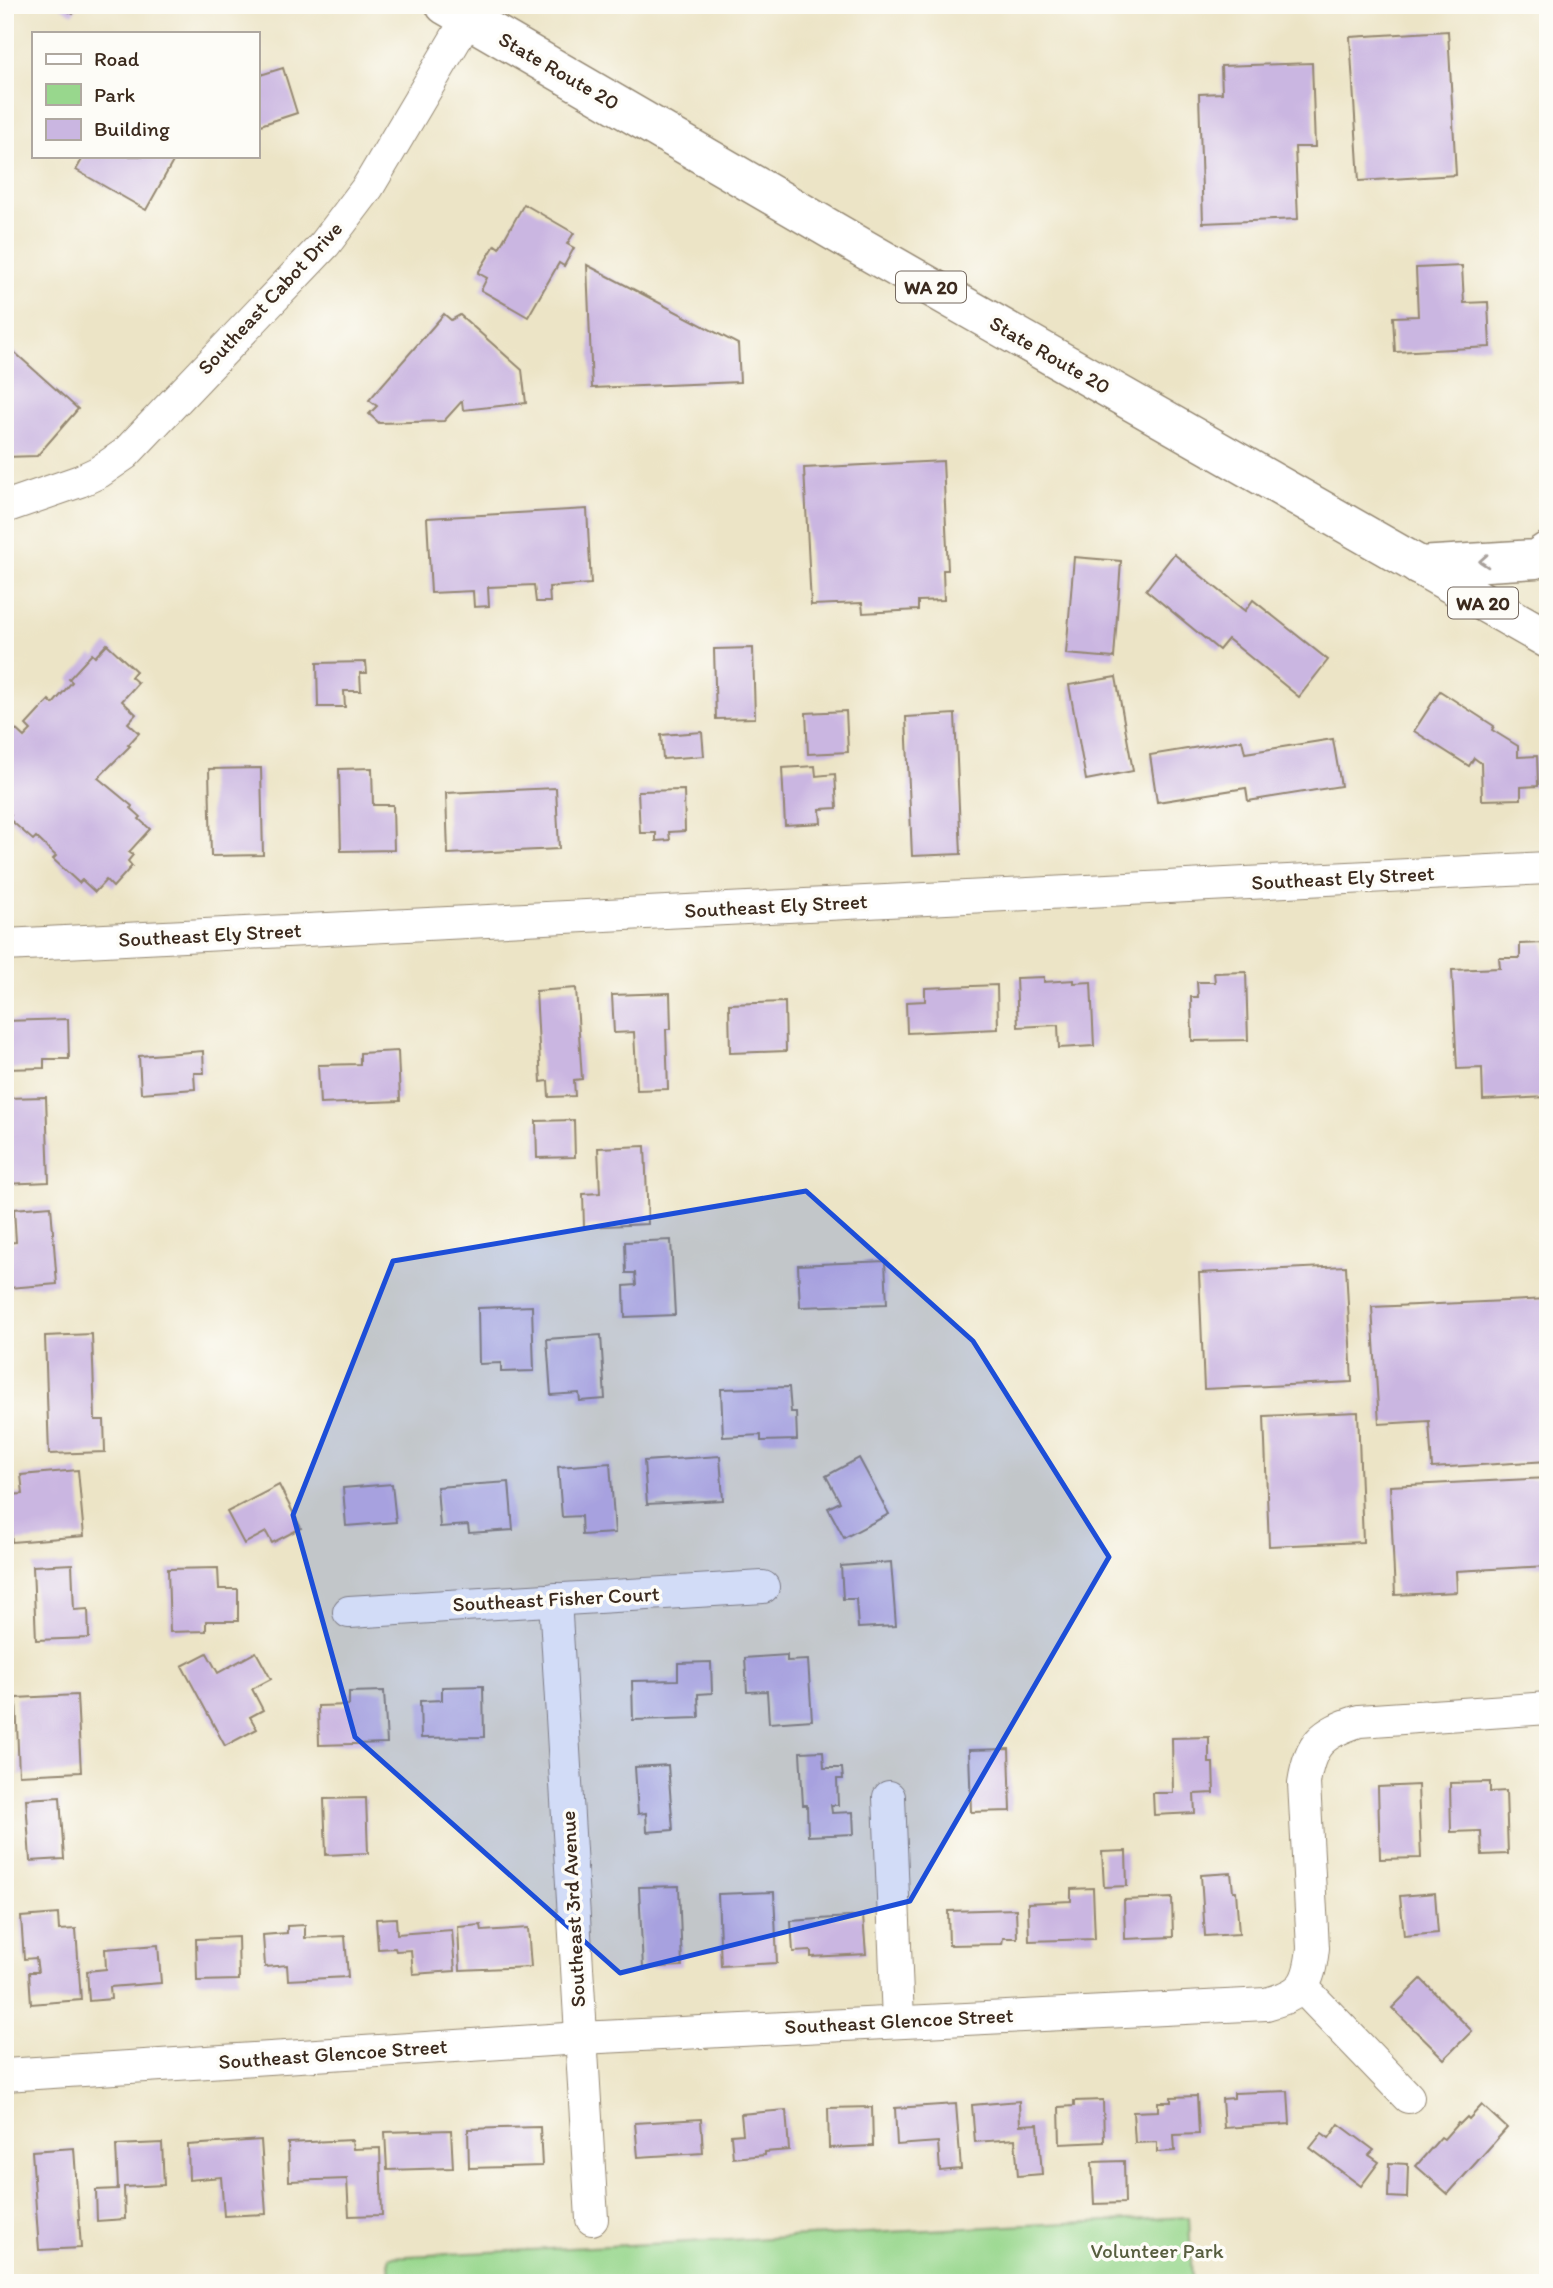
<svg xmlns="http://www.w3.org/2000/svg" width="1553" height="2288" font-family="Itim,sans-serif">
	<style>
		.green { fill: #98d78d; stroke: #6a8056; stroke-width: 2 }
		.building { fill: #cab6e1 }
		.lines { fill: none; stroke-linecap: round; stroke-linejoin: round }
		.minor-casing { stroke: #948772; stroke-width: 34 }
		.primary-casing { stroke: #948772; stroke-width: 41 }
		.minor { stroke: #fff; stroke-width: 32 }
		.primary { stroke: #fff; stroke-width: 38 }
		.oneway { stroke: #a79f9a }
		.marked { fill: #1d4ed8; fill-opacity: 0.2; stroke: #1d4ed8; stroke-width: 5; stroke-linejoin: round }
		.labels { text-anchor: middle; stroke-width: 7; stroke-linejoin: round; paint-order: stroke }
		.shield { fill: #fdfcf7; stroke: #75695f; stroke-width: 2 }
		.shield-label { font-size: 19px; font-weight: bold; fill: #3b2a1e }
		.street-label { font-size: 21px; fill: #3b2a1e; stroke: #fdfcf7 }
		.park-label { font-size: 21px; fill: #575e3f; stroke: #fdfcf7 }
	</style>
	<rect width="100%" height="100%" fill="#fdfcf7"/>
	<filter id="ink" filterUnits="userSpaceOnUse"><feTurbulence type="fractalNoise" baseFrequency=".0143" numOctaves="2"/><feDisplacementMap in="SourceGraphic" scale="14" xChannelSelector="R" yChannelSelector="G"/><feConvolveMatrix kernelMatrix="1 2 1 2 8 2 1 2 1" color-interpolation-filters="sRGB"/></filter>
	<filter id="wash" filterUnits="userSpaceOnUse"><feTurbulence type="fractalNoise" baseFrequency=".00686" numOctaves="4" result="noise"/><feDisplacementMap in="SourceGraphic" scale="28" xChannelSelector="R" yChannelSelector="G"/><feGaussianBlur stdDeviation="1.57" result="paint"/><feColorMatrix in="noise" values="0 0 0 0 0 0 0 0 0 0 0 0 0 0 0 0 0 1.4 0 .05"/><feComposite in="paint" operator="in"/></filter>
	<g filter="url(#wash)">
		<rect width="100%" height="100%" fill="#ece4c6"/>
		<polygon class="green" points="1189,2217 1192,2283 390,2283 389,2257"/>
		<g id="blocks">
			<g class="building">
				<polygon points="56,5 78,5 73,14"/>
				<polygon points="1448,31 1456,175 1359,181 1350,37"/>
				<polygon points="1312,63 1315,147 1295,147 1298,219 1203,223 1199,94 1222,93 1221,66"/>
				<polygon points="283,68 297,113 257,126 257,76"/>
				<polygon points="84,156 174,156 175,158 146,210 76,170"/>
				<polygon points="524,204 574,233 567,244 574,248 564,266 559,263 528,317 481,290 487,278 478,273 495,245 499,248"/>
				<polygon points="587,265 738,344 740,382 592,388"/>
				<polygon points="1462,266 1464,303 1488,302 1490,347 1395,352 1393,317 1418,316 1416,268"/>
				<polygon points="444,314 451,320 460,315 522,370 526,403 463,410 462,401 444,421 379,423 369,414 377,406 369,400"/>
				<polygon points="12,350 78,409 37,456 5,457 5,357"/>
				<polygon points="943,461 948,570 943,570 944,600 918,601 918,610 863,613 862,603 811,605 804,468"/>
				<polygon points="587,509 591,584 549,587 550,602 536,602 534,585 488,587 489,606 474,607 473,591 431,593 427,518"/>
				<polygon points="1174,554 1245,611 1253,600 1328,660 1299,697 1228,639 1219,650 1146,590"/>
				<polygon points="1074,557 1121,561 1114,658 1066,654"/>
				<polygon points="107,644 136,671 131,677 138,683 122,701 136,714 128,723 139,733 128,745 130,746 98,778 132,806 131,808 141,817 139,819 150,829 129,852 133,855 128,861 132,866 113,887 106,880 95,892 82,880 79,883 53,859 56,856 36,837 33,840 8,818 11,815 5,810 5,734 12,726 24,737 31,730 26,725 49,700 53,704 72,682 69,679 92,654 95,657"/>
				<polygon points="753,648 755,718 716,719 714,649"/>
				<polygon points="366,662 367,673 360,673 361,691 344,691 345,707 318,707 317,663"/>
				<polygon points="1116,677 1133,771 1086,780 1069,685"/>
				<polygon points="1440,691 1494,726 1492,730 1518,746 1518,757 1537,756 1538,786 1521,787 1521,799 1482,800 1481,763 1474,758 1469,766 1414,731"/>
				<polygon points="846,711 848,752 808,754 806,713"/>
				<polygon points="955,714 961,854 912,856 906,717"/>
				<polygon points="702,732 704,756 663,759 661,735"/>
				<polygon points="1333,739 1341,786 1248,801 1246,788 1157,802 1150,755 1242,740 1245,753"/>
				<polygon points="815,766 816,776 835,774 837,808 820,809 821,823 785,825 782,768"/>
				<polygon points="261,768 263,855 211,856 209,769"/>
				<polygon points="372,768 373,805 393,805 394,850 341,851 339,769"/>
				<polygon points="556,788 559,849 448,854 446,793"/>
				<polygon points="684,790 685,831 669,832 670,840 656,841 656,833 640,833 638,791"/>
				<polygon points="1544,943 1545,959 1548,959 1548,1097 1483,1100 1482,1068 1457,1069 1452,970 1500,968 1499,958 1520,958 1520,944"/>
				<polygon points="1246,972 1248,1040 1192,1041 1191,997 1198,997 1197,982 1215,982 1214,973"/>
				<polygon points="1044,977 1044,982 1074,980 1074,983 1091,982 1094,1046 1059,1048 1058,1025 1018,1027 1016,978"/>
				<polygon points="997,985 998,1029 907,1033 906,1002 925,1001 925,988"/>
				<polygon points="576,988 582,1079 574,1080 575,1096 549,1097 548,1081 541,1082 536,991"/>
				<polygon points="670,993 671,1029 666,1029 668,1089 637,1090 634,1032 614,1033 612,995"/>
				<polygon points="785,1002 786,1051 730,1053 729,1004"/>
				<polygon points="68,1019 69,1059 44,1059 44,1068 5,1069 5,1021"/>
				<polygon points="203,1051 204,1073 194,1073 195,1089 141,1093 139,1056"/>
				<polygon points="398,1051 400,1101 320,1104 318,1065 360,1064 360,1053"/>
				<polygon points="46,1097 49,1182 5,1184 5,1098"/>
				<polygon points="574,1120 575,1157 537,1158 536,1121"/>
				<polygon points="645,1146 648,1224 584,1227 583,1194 600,1193 598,1148"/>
				<polygon points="51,1206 57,1284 9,1288 5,1243 16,1242 14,1209"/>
				<polygon points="671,1240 675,1315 625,1317 624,1286 636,1285 635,1273 626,1273 625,1242"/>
				<polygon points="885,1261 887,1304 800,1307 798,1265"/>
				<polygon points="1346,1266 1352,1382 1204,1389 1199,1273"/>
				<polygon points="1548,1299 1548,1461 1432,1468 1429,1421 1379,1424 1372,1307"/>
				<polygon points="532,1306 534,1371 501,1372 501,1363 479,1364 478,1308"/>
				<polygon points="92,1334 95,1420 104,1420 105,1452 49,1454 45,1336"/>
				<polygon points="601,1335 605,1399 580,1401 579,1393 551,1395 547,1339"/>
				<polygon points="789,1387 791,1412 796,1412 797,1440 761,1441 761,1435 723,1437 721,1389"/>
				<polygon points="1358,1412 1363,1542 1269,1546 1264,1416"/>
				<polygon points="720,1456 723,1500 647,1504 644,1461"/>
				<polygon points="859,1458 889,1514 844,1538 828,1508 840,1502 826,1476"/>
				<polygon points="610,1463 615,1533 582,1535 581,1516 562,1517 558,1467"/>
				<polygon points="78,1470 84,1536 12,1542 8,1495 23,1494 21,1475"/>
				<polygon points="1548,1478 1548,1566 1456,1571 1457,1592 1395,1595 1390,1486"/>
				<polygon points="509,1482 513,1530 469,1533 468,1525 440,1527 437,1487"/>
				<polygon points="392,1484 396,1522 346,1526 343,1488"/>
				<polygon points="279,1485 301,1528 272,1543 266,1532 244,1544 227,1512"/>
				<polygon points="891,1562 896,1626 858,1628 856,1599 843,1599 841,1566"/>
				<polygon points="72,1564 74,1610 88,1609 89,1638 36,1640 33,1566"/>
				<polygon points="218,1568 219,1589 238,1589 238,1621 206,1621 206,1631 170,1632 168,1569"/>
				<polygon points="256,1652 271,1679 252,1689 263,1710 250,1717 257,1729 225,1746 182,1666 207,1653 218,1673"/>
				<polygon points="787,1655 787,1661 808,1660 812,1720 769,1723 767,1691 747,1692 745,1658"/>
				<polygon points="711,1662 712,1693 698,1694 699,1718 633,1720 632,1681 678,1680 678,1663"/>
				<polygon points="483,1686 484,1737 421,1738 420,1701 442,1700 442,1687"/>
				<polygon points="384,1691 387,1743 319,1745 318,1706 349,1705 349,1692"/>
				<polygon points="77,1695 81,1772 19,1775 16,1698"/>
				<polygon points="1209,1737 1209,1763 1213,1763 1214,1793 1194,1794 1195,1813 1154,1815 1153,1793 1173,1793 1172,1738"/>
				<polygon points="1009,1749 1011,1811 971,1812 969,1750"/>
				<polygon points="823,1751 824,1768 842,1768 843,1779 837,1779 838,1805 831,1805 832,1813 853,1812 854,1834 808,1836 807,1805 803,1805 800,1752"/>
				<polygon points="668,1765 673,1830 647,1832 646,1813 638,1814 635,1767"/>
				<polygon points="1490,1782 1490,1792 1506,1791 1508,1854 1482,1855 1481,1831 1451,1832 1450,1783"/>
				<polygon points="1418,1785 1421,1858 1380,1859 1378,1787"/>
				<polygon points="60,1797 64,1859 30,1861 26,1799"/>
				<polygon points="366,1798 368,1853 326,1855 324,1799"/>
				<polygon points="1126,1851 1127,1886 1104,1887 1102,1852"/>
				<polygon points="1231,1873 1233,1891 1236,1891 1239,1934 1205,1936 1201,1875"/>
				<polygon points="679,1886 682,1966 643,1968 639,1887"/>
				<polygon points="1093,1888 1095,1939 1029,1941 1028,1903 1071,1901 1071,1889"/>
				<polygon points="774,1892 777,1963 721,1966 718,1894"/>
				<polygon points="1435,1893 1438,1933 1404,1936 1400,1896"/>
				<polygon points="1172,1898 1173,1937 1125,1939 1124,1900"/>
				<polygon points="1016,1909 1017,1938 1003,1938 1002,1944 949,1945 948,1911"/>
				<polygon points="58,1914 59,1930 76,1929 81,2000 31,2004 29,1972 38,1972 36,1958 24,1959 21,1917"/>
				<polygon points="863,1916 866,1954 811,1957 811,1951 793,1952 791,1921"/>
				<polygon points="396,1918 397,1934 452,1930 455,1971 413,1974 411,1950 396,1951 395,1948 378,1949 376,1919"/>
				<polygon points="305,1925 305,1938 345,1936 348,1977 288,1980 287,1965 265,1967 263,1935 287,1933 287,1926"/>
				<polygon points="481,1925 482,1931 528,1928 531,1967 460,1970 458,1927"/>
				<polygon points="238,1937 239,1980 197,1981 196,1939"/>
				<polygon points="158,1945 161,1983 110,1987 111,1999 89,2001 87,1971 106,1969 105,1949"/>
				<polygon points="1421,1979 1472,2031 1444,2059 1392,2008"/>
				<polygon points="1288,2091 1290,2124 1224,2128 1222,2099 1234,2098 1234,2093"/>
				<polygon points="1197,2096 1199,2134 1174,2135 1175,2151 1157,2152 1157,2142 1135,2143 1133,2112 1158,2111 1158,2102 1171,2102 1171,2097"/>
				<polygon points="1103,2100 1104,2142 1060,2144 1059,2107 1074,2106 1074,2101"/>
				<polygon points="1019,2101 1020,2125 1038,2124 1042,2174 1018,2176 1015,2139 975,2142 972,2105"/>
				<polygon points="956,2104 961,2169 940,2171 938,2142 897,2145 895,2108"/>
				<polygon points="1482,2105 1507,2128 1448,2194 1416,2166 1441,2137 1444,2139 1458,2123 1460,2124 1467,2117 1469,2119"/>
				<polygon points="872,2107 873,2146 829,2148 828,2108"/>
				<polygon points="786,2110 789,2150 765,2152 765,2155 733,2158 731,2135 743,2134 741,2114"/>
				<polygon points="701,2119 703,2153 638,2157 635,2123"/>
				<polygon points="1339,2124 1374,2150 1369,2155 1379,2162 1361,2186 1310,2148 1322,2133 1329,2138"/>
				<polygon points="540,2127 542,2166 469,2168 468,2129"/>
				<polygon points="451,2130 453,2168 387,2170 385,2132"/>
				<polygon points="261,2140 266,2214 224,2216 221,2177 189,2180 188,2145"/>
				<polygon points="352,2140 353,2149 380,2148 382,2215 349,2216 347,2179 289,2181 288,2143"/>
				<polygon points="162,2143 164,2185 124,2187 125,2219 97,2221 96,2190 118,2189 116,2145"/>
				<polygon points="74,2148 81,2248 39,2250 32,2151"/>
				<polygon points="1124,2161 1125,2203 1094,2204 1092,2162"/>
				<polygon points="1389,2163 1408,2164 1407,2198 1388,2197"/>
			</g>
		</g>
	</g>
	<g filter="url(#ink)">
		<use href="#blocks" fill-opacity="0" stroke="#948772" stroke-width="2"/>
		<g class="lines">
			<defs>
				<g id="minor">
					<polyline points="5,507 80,481 99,472 125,454 325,244 368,187 468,18 473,5"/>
					<polyline points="5,945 1548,868"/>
					<polyline points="555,1599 592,2219"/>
					<polyline points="349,1612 763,1587"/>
					<polyline points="889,1797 898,2021"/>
					<polyline points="1303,1988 1408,2097"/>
					<path d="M 5,2075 L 581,2038 L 1266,2004 C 1303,1994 1309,1985 1313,1948 L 1304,1783 C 1310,1744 1321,1733 1359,1721 L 1548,1708"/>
				</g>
				<g id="primary">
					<polyline points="445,5 866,250 1548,639"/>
					<polyline points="1419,566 1536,559 1548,551"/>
				</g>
			</defs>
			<use href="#minor" class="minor-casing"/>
			<use href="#primary" class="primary-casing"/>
			<use href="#minor" class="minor"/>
			<use href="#primary" class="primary"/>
		</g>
		<defs><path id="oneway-chevron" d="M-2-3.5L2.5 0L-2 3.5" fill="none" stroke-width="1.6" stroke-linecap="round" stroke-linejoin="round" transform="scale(1.75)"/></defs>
		<use class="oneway" href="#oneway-chevron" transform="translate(1484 561) rotate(176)"/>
	</g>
	<path class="marked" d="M 806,1191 L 973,1341 L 1109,1557 L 910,1901 L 620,1973 L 355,1737 L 293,1515 L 393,1261 Z"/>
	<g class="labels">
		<g class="shield">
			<rect x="896" y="271.5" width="70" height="31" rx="5"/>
			<rect x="1448" y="587.5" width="70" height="31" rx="5"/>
		</g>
		<g class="shield-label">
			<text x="931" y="294">WA 20</text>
			<text x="1483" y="610">WA 20</text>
		</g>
		<g class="street-label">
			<text transform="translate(559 71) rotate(30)" y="7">State Route 20</text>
			<text transform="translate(270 298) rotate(-47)" y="7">Southeast Cabot Drive</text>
			<text transform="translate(1050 355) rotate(30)" y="7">State Route 20</text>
			<text transform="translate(1343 878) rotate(-3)" y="7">Southeast Ely Street</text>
			<text transform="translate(776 906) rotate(-3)" y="7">Southeast Ely Street</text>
			<text transform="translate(210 935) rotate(-3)" y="7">Southeast Ely Street</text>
			<text transform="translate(556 1599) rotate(-3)" y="7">Southeast Fisher Court</text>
			<text transform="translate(573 1909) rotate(-93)" y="7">Southeast 3rd Avenue</text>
			<text transform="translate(899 2021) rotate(-3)" y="7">Southeast Glencoe Street</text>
			<text transform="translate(333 2054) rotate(-4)" y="7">Southeast Glencoe Street</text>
		</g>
		<g class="park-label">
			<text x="1157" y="2258">Volunteer Park</text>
		</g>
	</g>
	<rect width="1553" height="2288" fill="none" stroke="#fdfcf7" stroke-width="28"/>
	<rect x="32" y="32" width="228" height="126" fill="#fdfcf7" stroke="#afa8a0" stroke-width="2"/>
	<rect x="46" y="54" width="35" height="10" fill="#ffffff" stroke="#afa8a0" stroke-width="2"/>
	<text x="94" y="66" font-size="21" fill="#3b2a1e">Road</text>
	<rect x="46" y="84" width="35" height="21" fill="#98d78d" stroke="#afa8a0" stroke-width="2"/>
	<text x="94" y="102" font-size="21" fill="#3b2a1e">Park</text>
	<rect x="46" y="119" width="35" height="21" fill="#cab6e1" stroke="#afa8a0" stroke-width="2"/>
	<text x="94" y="136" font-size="21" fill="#3b2a1e">Building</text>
</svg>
